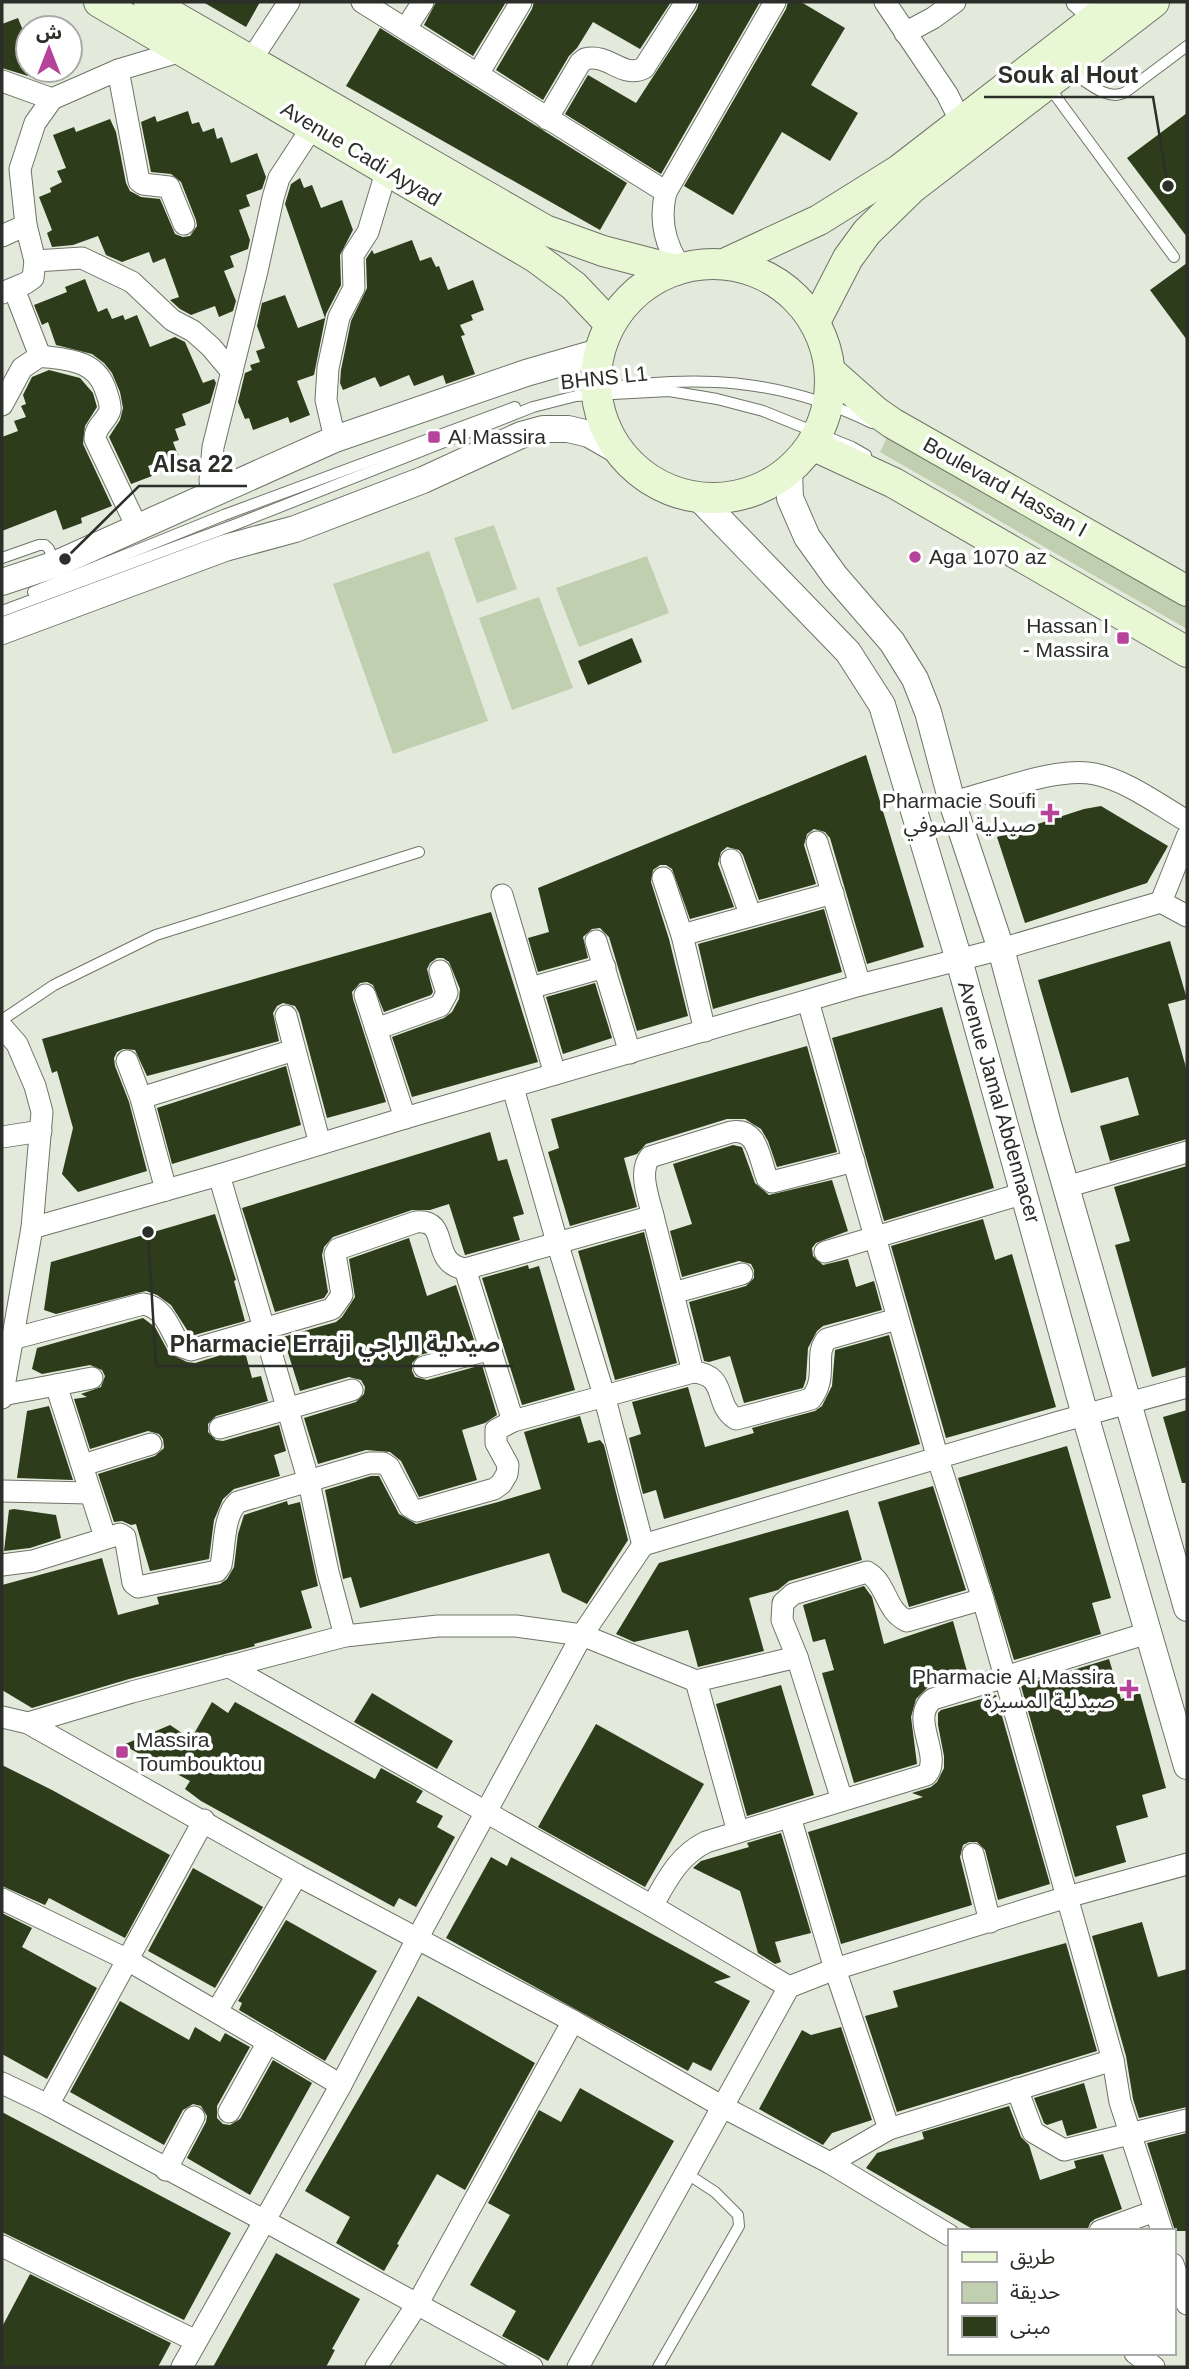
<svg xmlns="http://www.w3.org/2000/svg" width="1189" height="2369" font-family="Arial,'Noto Sans Arabic',sans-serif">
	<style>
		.green { fill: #c0cfb0 }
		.building { fill: #2d3c1b }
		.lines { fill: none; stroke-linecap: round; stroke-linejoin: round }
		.service-casing { stroke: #6e7467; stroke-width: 12 }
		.minor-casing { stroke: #6e7467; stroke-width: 23 }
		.tertiary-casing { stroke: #6e7467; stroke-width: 28 }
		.secondary-casing { stroke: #6e7467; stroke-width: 32 }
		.service { stroke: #fff; stroke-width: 10 }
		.minor { stroke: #fff; stroke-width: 21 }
		.tertiary { stroke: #fff; stroke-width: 26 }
		.secondary { stroke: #e8f7d4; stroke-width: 30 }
		.poi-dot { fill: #b7429a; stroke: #fff; stroke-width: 2.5 }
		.labels { text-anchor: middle; stroke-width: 7; stroke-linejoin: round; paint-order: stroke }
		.street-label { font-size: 21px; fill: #2b2e29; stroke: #fff }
		.poi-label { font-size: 21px; fill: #2b2e29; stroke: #fff; text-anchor: start }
		.leader { fill: none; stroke: #2b2e29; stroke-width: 2.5 }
		.callout-dot { fill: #2b2e29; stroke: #fff; stroke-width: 2.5 }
		.callout-label { font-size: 23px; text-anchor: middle; font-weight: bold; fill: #2b2e29; stroke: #fff; stroke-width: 7; stroke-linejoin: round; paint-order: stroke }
	</style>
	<rect width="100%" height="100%" fill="#e3eadc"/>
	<g class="green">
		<polygon points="888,435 1187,607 1187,629 880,452"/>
		<polygon points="494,525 517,589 477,603 454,538"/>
		<polygon points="429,551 488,721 393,754 333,584"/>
		<polygon points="647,556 669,613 579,647 556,588"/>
		<polygon points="539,597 573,688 512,710 479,618"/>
	</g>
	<g class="building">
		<polygon points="203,2 260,2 246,27"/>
		<polygon points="436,2 506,2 473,56 424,25"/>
		<polygon points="534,2 671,2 640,49 593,22 577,48 569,56 543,100 496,70 532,9"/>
		<polygon points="699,2 760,2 661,174 565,114 588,75 636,103 697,9"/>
		<polygon points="788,2 801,2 845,28 811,85 858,113 830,161 782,132 733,215 684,186 786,9"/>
		<polygon points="18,18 22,28 28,26 28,76 2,68 2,24"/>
		<polygon points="380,28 627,183 600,230 346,86"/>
		<polygon points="188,111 192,124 199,122 203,132 214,128 217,139 222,137 231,163 257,153 266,177 262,189 246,195 250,206 239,210 250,240 248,249 230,256 234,267 224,271 236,301 233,311 219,317 215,306 191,315 180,309 170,300 179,297 165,258 153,263 149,252 122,262 106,255 98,236 73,245 52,247 47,233 52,230 39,197 51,192 50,188 62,182 57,171 66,168 53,135 74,127 76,132 110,119 116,132 126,183 130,191 141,197 160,199 175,234 183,237 190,236 197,226 196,220 181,182 171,174 151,172 141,122 155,116 157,122"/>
		<polygon points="1187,113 1187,237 1127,158"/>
		<polygon points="300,178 304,188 312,185 321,208 342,200 353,230 340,255 341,285 326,314 314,375 297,381 310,415 290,423 288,417 253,430 249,418 245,419 238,402 245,373 252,370 250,365 260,362 256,351 265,348 257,326 262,303 285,295 298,328 325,318 285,204 291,184"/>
		<polygon points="412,240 420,261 431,257 436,267 439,266 448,290 473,280 484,310 471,315 473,320 460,325 465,335 461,336 475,374 446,384 443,375 414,386 409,375 380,387 375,377 343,390 340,383 341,370 351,321 367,288 366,259 372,250 374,254"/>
		<polygon points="1187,263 1187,340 1150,290"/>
		<polygon points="85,279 98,312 107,308 112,319 123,315 125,320 137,315 150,347 175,337 185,342 203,383 214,379 216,383 210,403 182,414 186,425 175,429 179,440 173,442 178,455 148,466 152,476 131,484 109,437 120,420 123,408 120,392 112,373 104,363 92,354 56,345 48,322 42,325 34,305 67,292 65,287"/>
		<polygon points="49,370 80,378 93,393 97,407 85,426 83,444 112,506 81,518 82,523 63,530 56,510 2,531 2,437 18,431 14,421 26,417 21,406 26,404 23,395 32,377"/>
		<polygon points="632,638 642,662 588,685 578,661"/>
		<polygon points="866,755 924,947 867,964 830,838 825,832 814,829 807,834 804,845 816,884 759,900 743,855 739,850 727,847 721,852 718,864 734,907 690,919 672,869 666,865 660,865 653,870 651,882 669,939 688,1016 637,1031 609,937 600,928 592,929 583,937 588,958 538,972 528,938 549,932 538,888"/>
		<polygon points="1101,806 1168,846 1147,883 1025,923 997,837 1084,809"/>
		<polygon points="824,909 842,972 713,1009 698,944"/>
		<polygon points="491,912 538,1062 412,1097 392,1037 444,1018 452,1012 459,999 460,989 449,962 443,958 437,958 430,963 427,969 433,992 431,995 384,1012 373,985 367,982 360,983 352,992 353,999 386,1102 327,1118 299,1013 295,1006 283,1003 277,1006 273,1013 279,1041 268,1044 147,1076 135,1050 123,1049 117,1052 114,1058 115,1066 129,1102 147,1171 78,1192 62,1174 73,1128 57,1071 52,1073 42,1039"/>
		<polygon points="1170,941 1187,999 1168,1004 1187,1071 1187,1139 1110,1161 1100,1126 1139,1115 1128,1077 1071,1093 1038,980"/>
		<polygon points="595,983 612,1038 563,1054 546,997"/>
		<polygon points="942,1007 994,1188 884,1221 832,1038"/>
		<polygon points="807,1046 837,1152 777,1167 768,1141 761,1129 745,1119 727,1119 646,1144 637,1154 624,1158 637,1207 570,1226 548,1152 559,1148 551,1119"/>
		<polygon points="286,1066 301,1125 172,1164 157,1108"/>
		<polygon points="490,1132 498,1161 507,1159 524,1214 513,1217 520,1240 465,1255 449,1204 430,1210 412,1210 333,1237 324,1247 322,1255 328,1292 324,1298 275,1312 242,1208"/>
		<polygon points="733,1145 742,1147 755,1183 769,1195 832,1180 848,1231 816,1243 812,1248 813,1256 823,1265 848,1259 856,1287 874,1281 882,1310 823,1326 817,1331 808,1348 806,1379 803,1388 744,1403 730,1356 709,1362 704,1361 689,1302 746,1286 754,1278 754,1270 751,1264 739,1261 682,1277 670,1231 692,1224 673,1164"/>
		<polygon points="1187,1166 1187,1367 1152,1377 1115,1245 1130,1241 1114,1187"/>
		<polygon points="215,1214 236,1280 234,1281 245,1321 191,1336 171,1305 157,1295 146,1291 56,1314 44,1310 51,1262"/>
		<polygon points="983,1219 995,1260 1012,1254 1056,1407 946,1438 891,1246"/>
		<polygon points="644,1232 677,1363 615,1380 578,1251"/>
		<polygon points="409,1238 427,1296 456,1285 474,1340 420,1355 412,1363 412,1371 415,1377 427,1380 482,1365 497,1415 485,1423 462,1430 477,1480 419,1497 401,1461 390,1452 366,1450 318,1464 304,1418 356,1402 364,1394 365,1387 361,1380 349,1377 300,1391 283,1337 336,1322 342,1317 355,1297 349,1259"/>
		<polygon points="528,1265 529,1269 539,1266 575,1390 522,1405 482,1278"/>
		<polygon points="143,1318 155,1327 169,1353 187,1362 195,1363 244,1348 252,1378 261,1376 268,1401 216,1416 208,1424 208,1432 216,1440 223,1441 279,1425 286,1451 274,1455 280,1476 234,1489 223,1499 214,1520 209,1559 150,1571 136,1524 131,1525 122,1521 114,1522 98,1474 155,1456 164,1448 163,1439 159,1434 148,1431 90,1449 74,1399 87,1397 81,1394 101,1387 105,1376 102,1370 90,1365 42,1374 32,1369 37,1348"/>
		<polygon points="889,1335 920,1444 664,1519 656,1490 643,1494 629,1438 641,1434 632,1402 688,1387 705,1447 754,1433 752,1428 815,1411 822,1406 832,1386 835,1350"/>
		<polygon points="49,1406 73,1480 17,1478 27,1411"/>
		<polygon points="1187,1410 1187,1483 1182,1483 1163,1417"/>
		<polygon points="580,1416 588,1443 600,1440 604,1445 628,1540 587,1604 562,1592 549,1553 360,1608 351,1577 343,1579 325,1490 371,1476 379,1476 399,1514 416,1524 498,1502 541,1489 524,1432"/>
		<polygon points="1067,1446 1111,1598 1092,1603 1101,1634 1014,1660 958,1478"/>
		<polygon points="933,1486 966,1590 909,1607 878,1502"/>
		<polygon points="287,1501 288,1505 300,1502 318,1586 301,1591 312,1628 254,1644 255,1646 129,1679 32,1708 2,1690 2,1585 102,1558 118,1615 159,1604 157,1597 220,1584 227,1579 234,1567 238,1534 244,1515"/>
		<polygon points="14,1509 56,1515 61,1538 30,1548 4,1551 9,1510"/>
		<polygon points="848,1510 862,1560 789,1581 778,1590 749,1598 764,1651 698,1667 688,1630 634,1642 616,1634 659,1563"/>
		<polygon points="864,1586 872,1597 884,1644 953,1621 968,1675 929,1686 916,1699 911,1717 917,1764 854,1783 822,1673 834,1670 825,1639 813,1642 803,1605"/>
		<polygon points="1109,1659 1121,1699 1140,1693 1166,1788 1142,1795 1148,1817 1116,1826 1126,1862 1075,1877 1021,1686"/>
		<polygon points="781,1685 814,1795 747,1816 716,1704"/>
		<polygon points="372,1693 453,1741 437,1769 354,1722"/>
		<polygon points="996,1695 1050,1884 998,1900 985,1850 977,1842 969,1842 963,1845 960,1857 972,1905 841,1944 808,1832 923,1797 912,1793 931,1787 937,1782 944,1768 944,1756 938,1725 938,1713 941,1710"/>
		<polygon points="212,1702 228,1713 235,1702 375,1779 381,1768 423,1791 416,1802 443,1816 437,1827 455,1837 416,1907 399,1898 394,1907 201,1801 185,1789 190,1781 123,1745 170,1725 191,1739"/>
		<polygon points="596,1724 704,1784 645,1887 538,1827"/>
		<polygon points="2,1765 52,1790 170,1855 125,1938 49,1898 45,1905 2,1886"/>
		<polygon points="781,1833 811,1933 775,1942 781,1962 775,1964 758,1953 740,1891 693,1868 701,1861 749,1847 747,1843"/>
		<polygon points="491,1857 507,1866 511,1857 731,1977 714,1982 750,2001 711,2071 693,2062 688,2071 446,1938"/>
		<polygon points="193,1868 263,1907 215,1988 148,1951"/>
		<polygon points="2,1913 32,1928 22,1947 97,1988 47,2079 2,2054"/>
		<polygon points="286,1920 377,1971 325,2061 239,2010 242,2003 238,2001"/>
		<polygon points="1142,1922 1158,1977 1187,1969 1187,2107 1139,2118 1133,2099 1126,2056 1092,1936"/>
		<polygon points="1066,1943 1097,2051 897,2112 865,2016 898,2007 893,1991"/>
		<polygon points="418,1996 535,2063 465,2190 437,2174 397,2244 399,2245 384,2271 336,2243 350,2217 305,2191"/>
		<polygon points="120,2001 189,2040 195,2027 220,2042 225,2033 250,2047 217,2106 217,2118 223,2124 230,2125 240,2119 273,2060 312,2083 250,2195 187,2158 206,2122 207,2116 201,2106 193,2104 183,2110 164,2145 70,2092"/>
		<polygon points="841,2027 872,2120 832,2133 823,2145 759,2109 802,2030 811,2035"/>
		<polygon points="1084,2083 1097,2128 1067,2136 1062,2120 1047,2125 1044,2123 1034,2098"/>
		<polygon points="580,2088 674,2141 548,2361 502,2336 516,2311 470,2285 510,2215 488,2203 539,2110 561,2122"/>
		<polygon points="1009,2106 1021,2137 1029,2145 1040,2180 1076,2168 1074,2161 1103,2154 1122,2209 1095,2219 1090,2223 1087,2231 976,2231 866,2168 877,2153 924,2139 922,2132"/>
		<polygon points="2,2112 231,2233 184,2320 2,2232"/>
		<polygon points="1187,2133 1187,2231 1175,2231 1147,2143"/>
		<polygon points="276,2253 360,2299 332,2349 335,2350 326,2367 213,2367"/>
		<polygon points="30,2274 171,2343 158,2367 2,2367 2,2327"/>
	</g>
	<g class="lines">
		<defs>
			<g id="service">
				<path d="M 1070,71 C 1086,81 1109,104 1127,91 L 1187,46"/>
				<polyline points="1049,87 1174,257"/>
				<path d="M 595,389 C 697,375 777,377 872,423"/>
				<polyline points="2,558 39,545 45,545 49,549 55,564"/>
				<polyline points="33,592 224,515 515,407"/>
				<polyline points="2,611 234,525 533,407 576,396 669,391 717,399 763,411 852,447 866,455"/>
				<polyline points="2,1020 54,985 156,935 419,852"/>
				<polyline points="658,2367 739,2226 738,2215 715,2192 686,2173"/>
			</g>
			<g id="minor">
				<path d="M 362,2 L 666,192 C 659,219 665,245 681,268"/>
				<polyline points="885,2 947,94 961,122"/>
				<polyline points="1077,2 1096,18"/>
				<polyline points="406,28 423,2"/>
				<polyline points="905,33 933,18 955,2"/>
				<polyline points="251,60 289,2"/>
				<polyline points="118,70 139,181 143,184 169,187 184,224"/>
				<polyline points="478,74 521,2"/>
				<polyline points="2,81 52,99"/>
				<path d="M 547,119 L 580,63 L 585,59 C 609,53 622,79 644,68 L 686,2"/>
				<polyline points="666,192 775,2"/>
				<polyline points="2,236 26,225"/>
				<polyline points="35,261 82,258 132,282 172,320 193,331 211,347 232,372"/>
				<polyline points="2,293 26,283 33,278 35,261 26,225 20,169 35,123 52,99 118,70 185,50"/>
				<path d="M 40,356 C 67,360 94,359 105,388 C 107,395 111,403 110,410 C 107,421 95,426 95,439 L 137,527"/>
				<polyline points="2,405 22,368 40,356 14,289"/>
				<polyline points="335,439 326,400 328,368 339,317 354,288 353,255 368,232 387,169"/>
				<polyline points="212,495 210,480 213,447 257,271 273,198 279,178 313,126"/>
				<path d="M 952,802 C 993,793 1055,766 1095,774 C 1128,781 1159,805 1187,821"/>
				<polyline points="817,842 860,985"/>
				<polyline points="731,860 750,914"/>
				<polyline points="663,878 682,935 705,1031"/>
				<polyline points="502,895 555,1074"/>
				<polyline points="1161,902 1187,837"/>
				<polyline points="682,935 833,893"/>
				<polyline points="596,941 630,1053"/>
				<polyline points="530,988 605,967"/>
				<polyline points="365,995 405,1118"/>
				<polyline points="808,1001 938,1459 983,1599 1113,2060 1120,2102 1162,2231"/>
				<polyline points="286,1016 320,1144"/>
				<polyline points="2,1027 17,1044 35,1086 42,1112 32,1228 2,1398"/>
				<polyline points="376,1029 440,1006 447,993 440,971"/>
				<polyline points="127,1061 141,1098 166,1190"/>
				<polyline points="513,1088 557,1242 604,1395 643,1545"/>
				<polyline points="141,1098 294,1050"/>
				<polyline points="2,1137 41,1131"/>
				<polyline points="219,1175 309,1482 328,1572 345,1636"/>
				<polyline points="1066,1187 1187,1152"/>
				<path d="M 653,1216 L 693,1372 C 729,1375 713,1405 736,1419 L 811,1399 C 829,1376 813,1354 827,1339 L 897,1319"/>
				<polyline points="32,1228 219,1175 405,1118 860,985 1001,949 1161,902 1187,916"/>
				<polyline points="825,1252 1025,1193"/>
				<polyline points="465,1269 513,1421 693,1372"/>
				<polyline points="673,1293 742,1274"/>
				<path d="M 12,1339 L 143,1304 C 165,1307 170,1330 180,1346 L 191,1350 L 332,1309 L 342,1295 L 335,1254 L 338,1249 L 416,1222 C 452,1219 428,1263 465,1269 L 653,1216 C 649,1199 638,1172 650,1157 L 731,1132 C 758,1127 759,1158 767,1178 L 772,1182 L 854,1161"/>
				<polyline points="424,1367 491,1349"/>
				<polyline points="56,1385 92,1378"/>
				<polyline points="2,1395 56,1385 105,1537"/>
				<polyline points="220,1428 352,1390"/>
				<polyline points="83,1465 151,1444"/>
				<polyline points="2,1491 89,1493"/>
				<path d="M 2,1565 L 33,1561 L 120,1534 L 125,1537 L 133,1583 L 138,1587 L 217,1571 L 221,1565 C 225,1547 223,1515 238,1502 L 369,1463 L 383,1463 L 389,1467 L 410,1507 L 417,1511 L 494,1489 L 501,1484 L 507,1474 L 508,1465 L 496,1443 L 496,1430 L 513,1421"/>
				<polyline points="228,1666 652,1906 789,1987"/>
				<polyline points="696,1681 738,1832"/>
				<polyline points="2,1717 28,1723 297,1875 573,2021 723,2107 830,2163 949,2235"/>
				<polyline points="28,1723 132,1692 345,1636 438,1626 516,1626 582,1635 696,1681 797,1657"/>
				<path d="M 842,1800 L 797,1657 L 782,1620 L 783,1603 L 793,1594 L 867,1572 C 887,1583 885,1611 907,1621 L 983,1599"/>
				<polyline points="790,1817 835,1969 889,2129 830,2163"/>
				<polyline points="973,1854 990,1922"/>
				<polyline points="2,1899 126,1959 341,2085"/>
				<path d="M 652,1906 C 667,1880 678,1856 706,1842 L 926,1775 C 944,1757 908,1718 933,1699 L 1148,1633"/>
				<polyline points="217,2011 297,1875"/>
				<polyline points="2,2083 48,2105 265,2221 532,2367"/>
				<polyline points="1017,2089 1033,2132 1064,2150 1187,2120"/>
				<polyline points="48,2105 204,1820"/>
				<polyline points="229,2112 268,2042"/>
				<polyline points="889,2129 1113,2060"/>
				<polyline points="166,2170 194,2117"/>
				<polyline points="1100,2231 1155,2211"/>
				<polyline points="2,2246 196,2341"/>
				<polyline points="1173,2264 1187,2304"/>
				<polyline points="1135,2353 1154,2367"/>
				<polyline points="182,2367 341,2085 417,1939 582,1635 643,1545 1059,1422 1187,1387"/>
				<polyline points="376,2367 418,2303 573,2021"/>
				<polyline points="578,2367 789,1987 835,1969 1067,1897 1187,1864"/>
			</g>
			<g id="tertiary">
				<polyline points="789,471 790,498 807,537 835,576 892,642 915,679 928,712 952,802 1001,949 1049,1128 1187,1608"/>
				<polyline points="699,498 848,652 882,705 959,960 1085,1415 1187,1766"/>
				<polyline points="2,582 56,564 335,439 526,373 599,352"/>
				<polyline points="2,631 225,548 295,529 423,480 521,435 543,429 568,429 589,434 617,450"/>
			</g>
			<g id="secondary">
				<polyline points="99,2 535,257 574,286 610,324"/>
				<polyline points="149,2 545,230 603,251 676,270"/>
				<circle cx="713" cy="381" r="117"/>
				<polyline points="724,264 819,220 899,170 1116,2"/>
				<polyline points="815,322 848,258 867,232 912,188 1154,2"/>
				<polyline points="831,372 875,411 892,423 1187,591"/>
				<polyline points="812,445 894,483 1187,652"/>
			</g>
		</defs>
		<use href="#service" class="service-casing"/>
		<use href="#minor" class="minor-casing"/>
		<use href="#tertiary" class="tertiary-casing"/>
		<use href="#secondary" class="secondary-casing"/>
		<use href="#service" class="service"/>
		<use href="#minor" class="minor"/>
		<use href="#tertiary" class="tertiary"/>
		<use href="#secondary" class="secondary"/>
	</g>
	<g class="poi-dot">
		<rect x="427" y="430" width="14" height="14" rx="3.5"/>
		<circle cx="915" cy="557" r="7"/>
		<rect x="1116" y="631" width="14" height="14" rx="3.5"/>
		<path d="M1046.5 802.5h7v7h7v7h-7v7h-7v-7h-7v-7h7z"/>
		<path d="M1125.5 1678.5h7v7h7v7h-7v7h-7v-7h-7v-7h7z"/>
		<rect x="115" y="1745" width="14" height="14" rx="3.5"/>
	</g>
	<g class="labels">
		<g class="street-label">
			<text transform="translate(361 154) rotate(31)" y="7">Avenue Cadi Ayyad</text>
			<text transform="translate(604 378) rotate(-6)" y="7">BHNS L1</text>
			<text transform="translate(1005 487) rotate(29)" y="7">Boulevard Hassan I</text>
			<text transform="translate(999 1102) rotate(74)" y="7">Avenue Jamal Abdennacer</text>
		</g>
		<g class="poi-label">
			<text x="448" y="444">Al Massira</text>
			<text x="929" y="564">Aga 1070 az</text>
			<text x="1109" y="633" text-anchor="end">Hassan I<tspan x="1109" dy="24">- Massira</tspan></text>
			<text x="1036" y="808" text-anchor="end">Pharmacie Soufi<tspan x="1036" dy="24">صيدلية الصوفي</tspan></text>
			<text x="1115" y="1684" text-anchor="end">Pharmacie Al Massira<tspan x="1115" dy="24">صيدلية المسيرة</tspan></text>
			<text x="136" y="1747">Massira<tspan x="136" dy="24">Toumbouktou</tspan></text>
		</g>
	</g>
	<path class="leader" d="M1168 186L1153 97H984M65 559L139 486H247M148 1232L156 1366H514"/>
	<g class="callout-dot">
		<circle cx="1168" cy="186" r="7"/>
		<circle cx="65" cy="559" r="7"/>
		<circle cx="148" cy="1232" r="7"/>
	</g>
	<g class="callout-label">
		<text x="1068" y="83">Souk al Hout</text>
		<text x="193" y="472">Alsa 22</text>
		<text x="335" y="1352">Pharmacie Erraji صيدلية الراجي</text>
	</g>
	<rect width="1189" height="2369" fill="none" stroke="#2b2e29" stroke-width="7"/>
	<rect x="948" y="2229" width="228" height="126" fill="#ffffff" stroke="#aaaba9" stroke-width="2"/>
	<rect x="962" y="2252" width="35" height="10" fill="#e8f7d4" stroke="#aaaba9" stroke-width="2"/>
	<text x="1010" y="2264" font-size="21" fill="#2b2e29">طريق</text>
	<rect x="962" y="2282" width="35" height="21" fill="#c0cfb0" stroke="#aaaba9" stroke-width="2"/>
	<text x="1010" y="2299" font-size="21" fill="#2b2e29">حديقة</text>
	<rect x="962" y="2316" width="35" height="21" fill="#2d3c1b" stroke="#aaaba9" stroke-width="2"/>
	<text x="1010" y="2334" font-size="21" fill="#2b2e29">مبنى</text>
	<g transform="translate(49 49)"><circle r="33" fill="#ffffff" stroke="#aaaba9" stroke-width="2"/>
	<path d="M0-5L12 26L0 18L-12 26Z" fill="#b7429a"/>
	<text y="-10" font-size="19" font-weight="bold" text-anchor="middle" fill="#2b2e29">ش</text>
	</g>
</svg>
